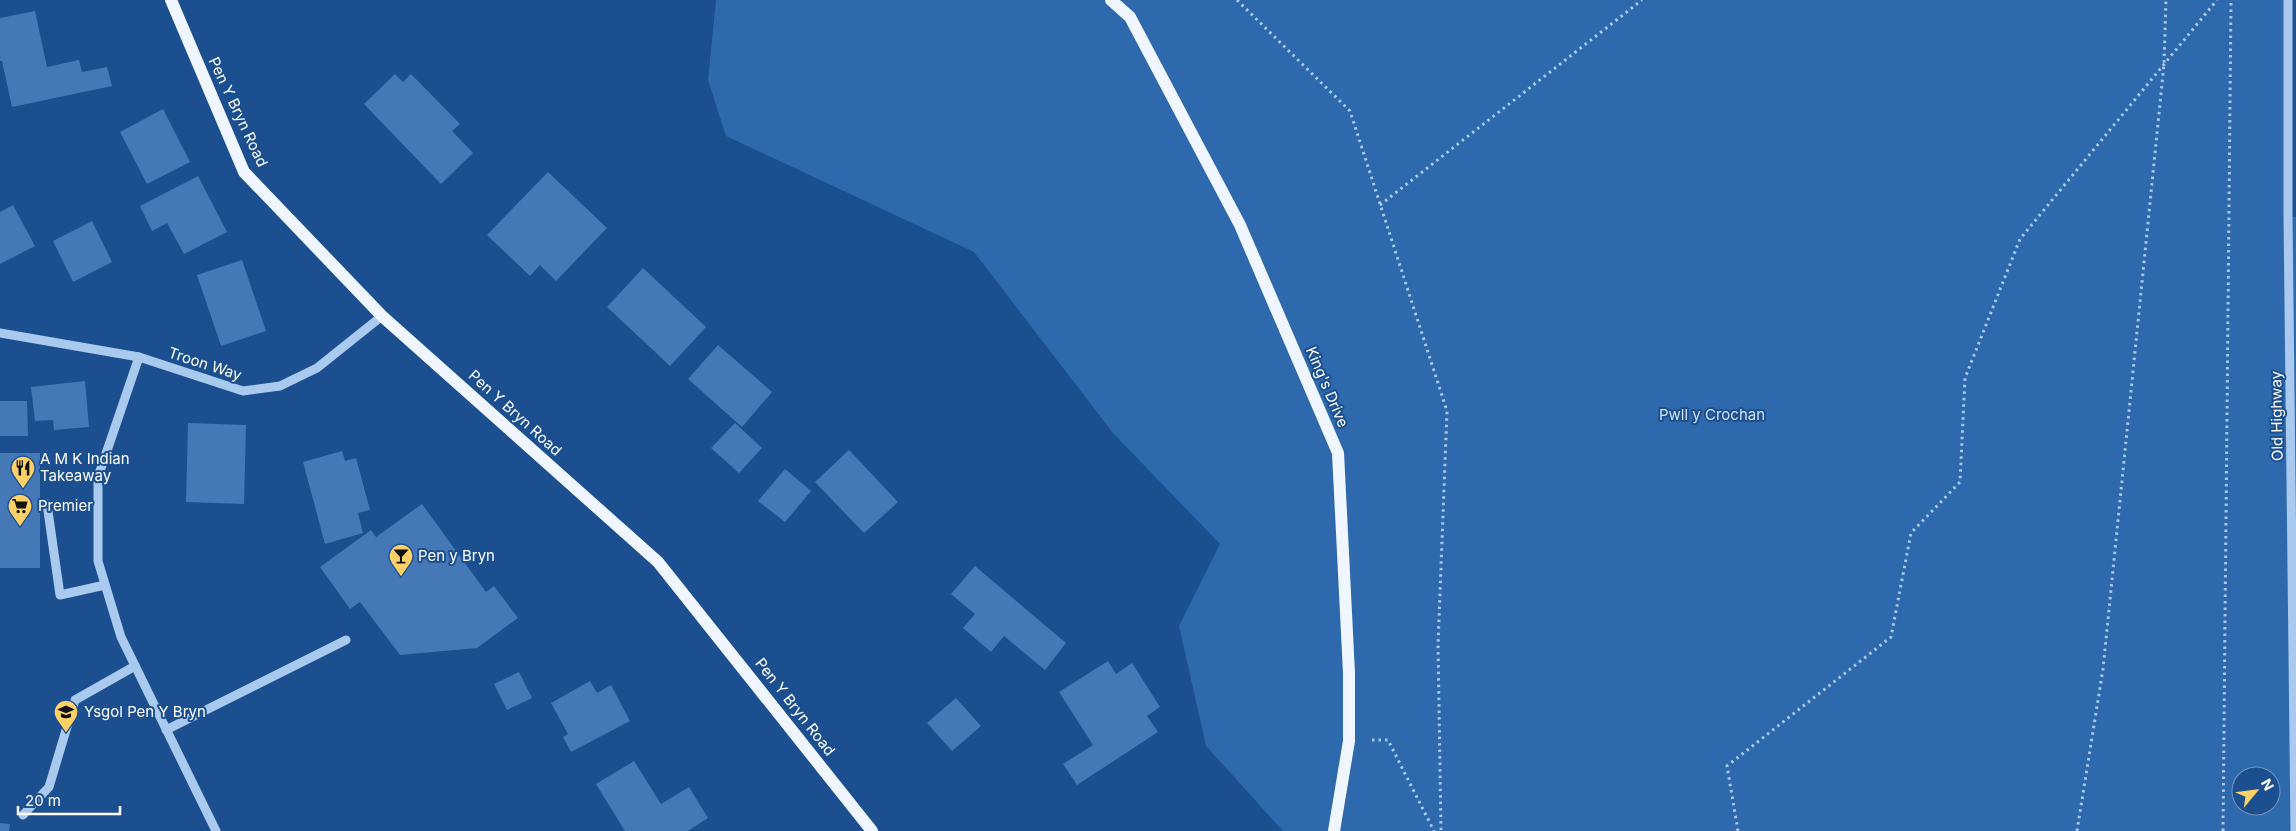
<svg xmlns="http://www.w3.org/2000/svg" width="2296" height="831" font-family="Inter,sans-serif">
	<style>
		.green { fill: #2e69ad; fill-rule: evenodd }
		.building { fill: #4478b7 }
		.lines { fill: none; stroke-linecap: round; stroke-linejoin: round }
		.path { stroke: #a9c9ee; stroke-width: 3; stroke-dasharray: 2.5 4; stroke-linecap: butt }
		.minor { stroke: #a9c9ee; stroke-width: 9 }
		.major { stroke: #f0f6ff; stroke-width: 12 }
		.labels { text-anchor: middle; stroke-width: 4; stroke-linejoin: round; paint-order: stroke }
		.street-label { font-size: 15px; fill: #fff; stroke: #1b4f8f }
		.park-label { font-size: 15px; fill: #cfe3fa; stroke: #1b4f8f }
		.poi-label { font-size: 15px; fill: #fff; stroke: #1b4f8f; text-anchor: start }
	</style>
	<rect width="100%" height="100%" fill="#1b4f8f"/>
	<path class="green" d="M 716,0 L 2288,0 L 2288,216 L 2296,217 L 2296,831 L 1283,831 L 1206,746 L 1179,626 L 1220,544 L 1113,433 L 974,252 L 726,136 L 708,80 ZM 2241,776 L 2271,776 L 2271,806 L 2241,806 Z"/>
	<g class="building">
		<polygon points="35,11 47,67 79,60 82,72 107,67 112,86 12,107 2,61 0,61 0,18"/>
		<polygon points="395,74 403,82 411,74 460,124 452,131 473,153 441,184 364,104"/>
		<polygon points="163,109 190,162 147,184 120,132"/>
		<polygon points="548,172 607,228 556,281 540,265 530,276 487,235"/>
		<polygon points="198,176 227,232 184,254 167,223 152,231 140,206"/>
		<polygon points="13,205 35,246 0,264 0,212"/>
		<polygon points="92,221 112,262 73,282 53,241"/>
		<polygon points="242,260 266,331 221,346 197,275"/>
		<polygon points="643,268 706,327 670,366 607,307"/>
		<polygon points="718,345 772,392 742,427 688,379"/>
		<polygon points="85,381 89,427 54,430 53,420 35,421 31,387"/>
		<polygon points="0,401 27,401 28,436 0,436"/>
		<polygon points="188,423 246,425 244,504 186,502"/>
		<polygon points="735,423 762,448 739,473 711,448"/>
		<polygon points="849,450 898,502 864,533 815,482"/>
		<polygon points="342,451 345,461 356,458 370,510 358,513 363,533 325,544 303,462"/>
		<rect x="0" y="453" width="40" height="115"/>
		<polygon points="785,469 811,491 785,522 758,501"/>
		<polygon points="422,504 486,592 494,586 518,618 477,648 400,655 360,602 350,609 320,567 371,530 376,537"/>
		<polygon points="975,566 1066,643 1045,670 1004,636 991,652 963,628 975,614 951,594"/>
		<polygon points="1108,661 1116,674 1132,663 1160,707 1147,716 1158,732 1077,785 1063,764 1093,745 1059,692"/>
		<polygon points="519,672 532,698 507,710 494,684"/>
		<polygon points="590,681 597,693 611,685 630,721 571,752 563,737 568,734 551,703"/>
		<polygon points="956,698 981,726 952,751 927,723"/>
		<polygon points="634,761 661,804 689,787 708,818 688,831 625,831 596,784"/>
		<polygon points="0,823 10,824 9,831 0,831"/>
	</g>
	<g class="lines">
		<g class="path">
			<polyline points="1237,0 1350,111 1447,411 1438,645 1441,831"/>
			<polyline points="1380,205 1642,0"/>
			<polyline points="1372,740 1388,740 1434,831"/>
			<polyline points="1738,831 1727,766 1891,637 1911,533 1960,482 1965,378 2020,239 2217,0"/>
			<polyline points="2077,831 2103,669 2164,64 2166,0"/>
			<polyline points="2223,831 2231,0"/>
		</g>
		<g class="minor">
			<polyline points="2288,0 2288,216 2295,831"/>
			<polyline points="0,333 139,357 243,391 280,386 317,368 382,316"/>
			<polyline points="139,357 98,477 98,561 121,637 216,831"/>
			<polyline points="47,504 60,595 105,585"/>
			<polyline points="166,730 346,640"/>
			<polyline points="23,815 49,787 75,700 135,666"/>
		</g>
		<g class="major">
			<polyline points="171,0 244,172 382,316 658,562 872,831"/>
			<polyline points="1111,0 1130,17 1240,225 1338,453 1349,673 1349,741 1334,831"/>
		</g>
	</g>
	<defs>
		<symbol id="restaurant-pin" viewBox="-11 -11 22 30"><path d="M0 17L-7.5 6A9.5 9.5 0 1 1 7.5 6Z" fill="#ffd166" stroke="#1b4f8f"/><path d="M-5-6h1v4h1v-4h1v4h1v-4h1v5L-1.5 .5V6h-2V.5L-5-1ZM5-6V6H3V1.5H1.5Q1.5-4 5-6Z" fill="#111"/></symbol>
		<symbol id="supermarket-pin" viewBox="-11 -11 22 30"><path d="M0 17L-7.5 6A9.5 9.5 0 1 1 7.5 6Z" fill="#ffd166" stroke="#1b4f8f"/><path d="M-6-5.5h2.5l.6 2H6L4.5 2H-2.5L-4.4-4H-6ZM-1.5 3.2a1.3 1.3 0 1 0 .1 0ZM3 3.2a1.3 1.3 0 1 0 .1 0Z" fill="#111"/></symbol>
		<symbol id="bar-pin" viewBox="-11 -11 22 30"><path d="M0 17L-7.5 6A9.5 9.5 0 1 1 7.5 6Z" fill="#ffd166" stroke="#1b4f8f"/><path d="M-6-5H6L.8 .8V4.5H3.5V6h-7V4.5H-.8V.8Z" fill="#111"/></symbol>
		<symbol id="school-pin" viewBox="-11 -11 22 30"><path d="M0 17L-7.5 6A9.5 9.5 0 1 1 7.5 6Z" fill="#ffd166" stroke="#1b4f8f"/><path d="M0-5L7-2L0 1L-7-2ZM-4 1L0 2.5L4 1V4Q0 6-4 4Z" fill="#111"/></symbol>
	</defs>
	<g fill-rule="evenodd">
		<use href="#restaurant-pin" x="9" y="454" width="28" height="38"/>
		<use href="#supermarket-pin" x="6" y="492" width="28" height="38"/>
		<use href="#bar-pin" x="387" y="542" width="28" height="38"/>
		<use href="#school-pin" x="52" y="698" width="28" height="38"/>
	</g>
	<g class="labels">
		<g class="street-label">
			<text transform="translate(238 112) rotate(65)" y="5">Pen Y Bryn Road</text>
			<text transform="translate(205 364) rotate(18)" y="5">Troon Way</text>
			<text transform="translate(1327 387) rotate(67)" y="5">King's Drive</text>
			<text transform="translate(515 413) rotate(42)" y="5">Pen Y Bryn Road</text>
			<text transform="translate(2277 416) rotate(-91)" y="5">Old Highway</text>
			<text transform="translate(795 707) rotate(52)" y="5">Pen Y Bryn Road</text>
		</g>
		<g class="park-label">
			<text x="1712" y="420">Pwll y Crochan</text>
		</g>
		<g class="poi-label">
			<text x="40" y="464">A M K Indian<tspan x="40" dy="17">Takeaway</tspan></text>
			<text x="38" y="511">Premier</text>
			<text x="418" y="561">Pen y Bryn</text>
			<text x="84" y="717">Ysgol Pen Y Bryn</text>
		</g>
	</g>
	<g transform="translate(2256 791) rotate(61)"><circle r="24" fill="#1b4f8f" stroke="#7695bc"/>
	<path d="M0-4L9 19L0 12L-9 19Z" fill="#ffd166"/>
	<text y="-8" font-size="14" font-weight="bold" text-anchor="middle" fill="#ffffff">N</text>
	</g>
	<path d="M18 806v8h102v-8" fill="none" stroke="#ffffff" stroke-width="2.5"/>
	<text x="25" y="806" font-size="15" fill="#ffffff" stroke="#1b4f8f" stroke-width="4" paint-order="stroke">20 m</text>
</svg>
